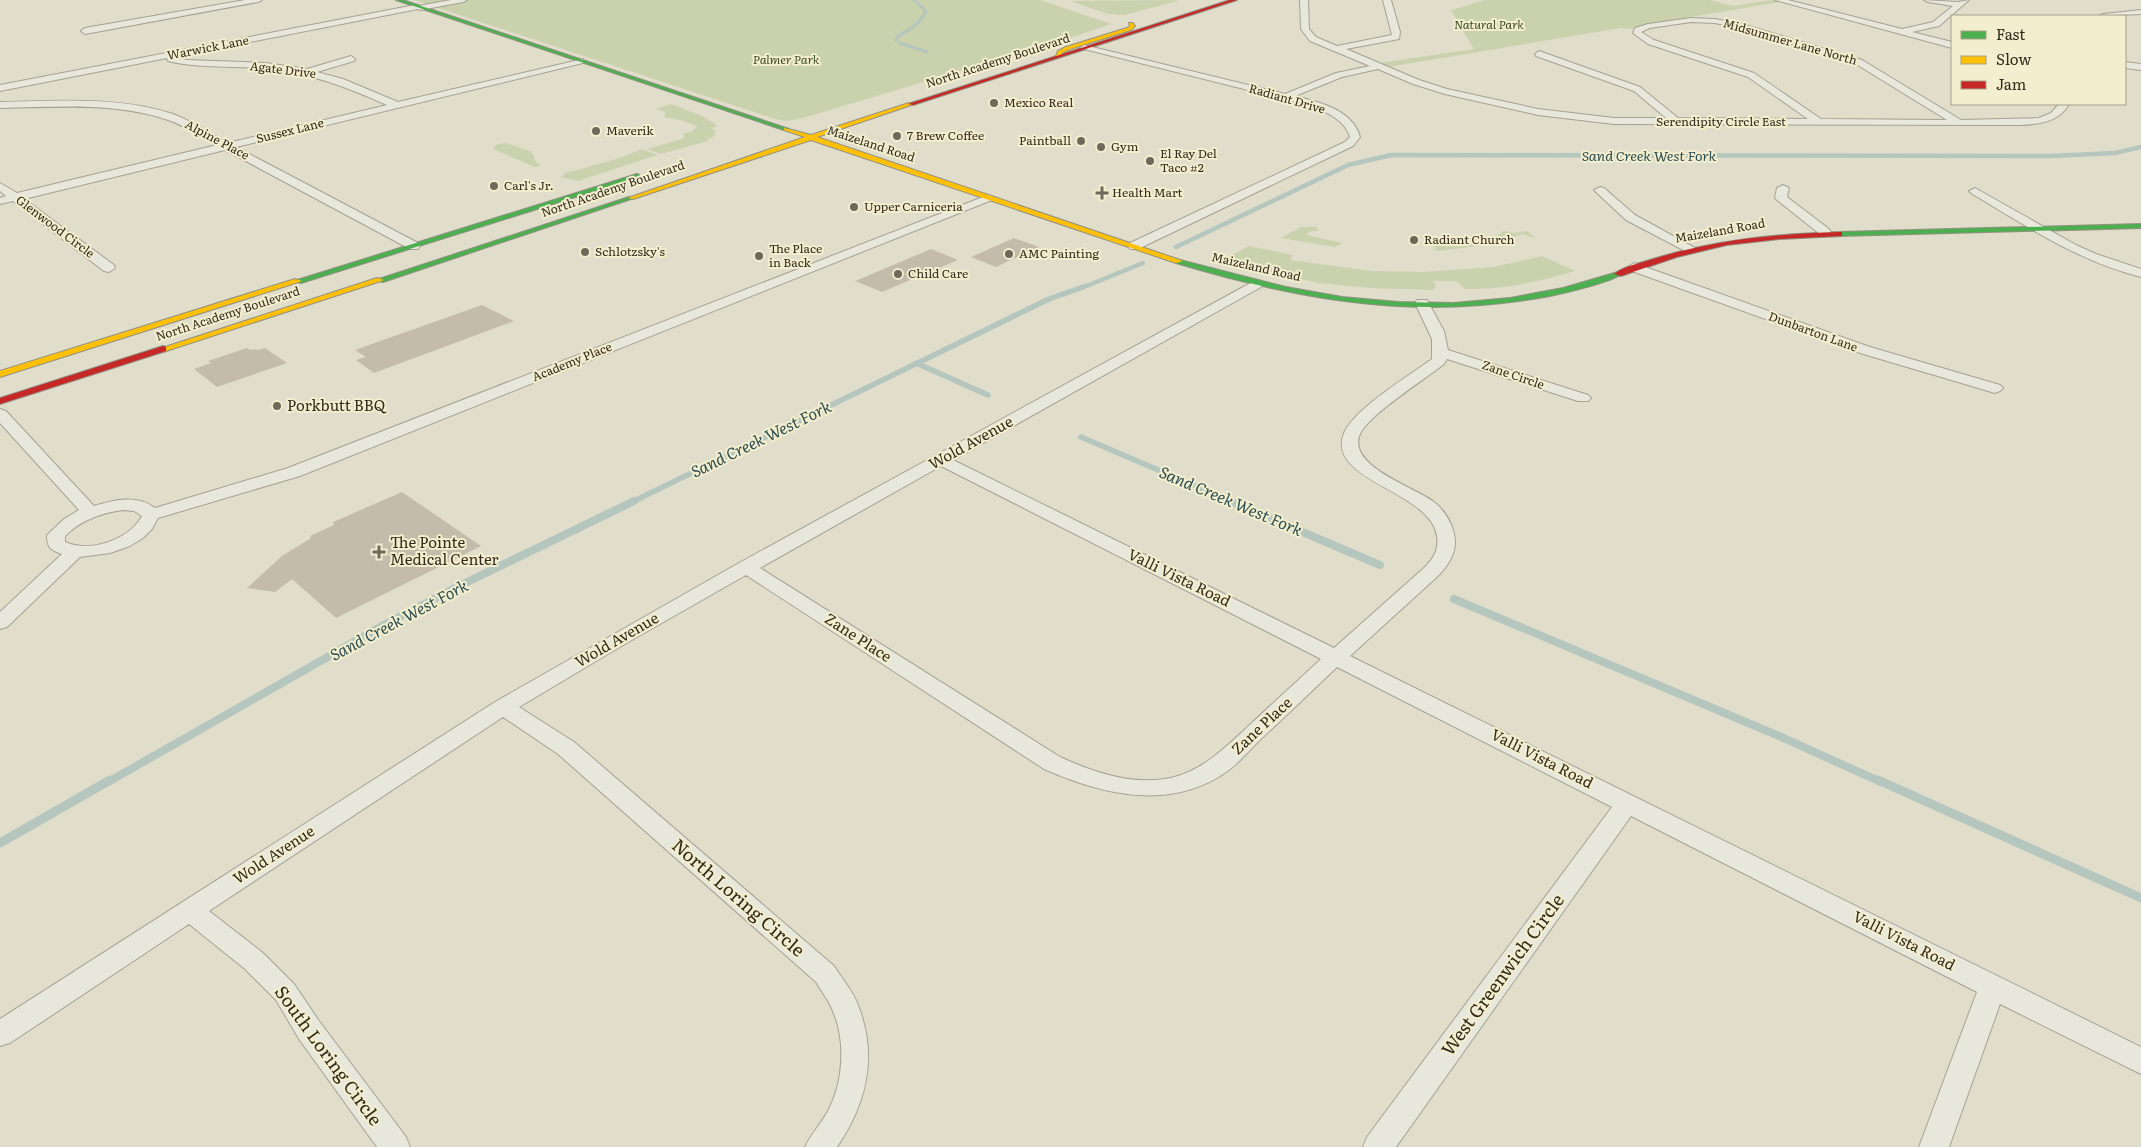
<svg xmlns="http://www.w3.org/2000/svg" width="2141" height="1147" font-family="Literata,serif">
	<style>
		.green { fill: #cad1ad }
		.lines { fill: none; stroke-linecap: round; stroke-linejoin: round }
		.stream-far4 { stroke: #b5c6be; stroke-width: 3 }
		.stream-far3 { stroke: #b5c6be; stroke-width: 4.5 }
		.stream-far2 { stroke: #b5c6be; stroke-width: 5.5 }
		.stream-far1 { stroke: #b5c6be; stroke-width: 8 }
		.stream { stroke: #b5c6be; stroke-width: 9 }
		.building { fill: #c4bcab }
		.street-casing { stroke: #a5a193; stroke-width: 2 }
		.fast-casing { stroke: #949183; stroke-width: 2 }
		.slow-casing { stroke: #949183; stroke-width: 2 }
		.jam-casing { stroke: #949183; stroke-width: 2 }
		.street { fill: #e8e7db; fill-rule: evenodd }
		.fast { fill: #4caf50; fill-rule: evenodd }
		.slow { fill: #ffc107; fill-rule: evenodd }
		.jam { fill: #c62828; fill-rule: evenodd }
		.poi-dot { fill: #6f695a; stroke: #f2eece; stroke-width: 2 }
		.labels { text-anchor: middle; stroke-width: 4; stroke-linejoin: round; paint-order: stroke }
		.far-park-label { font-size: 12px; font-style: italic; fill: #3c4d25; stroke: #f2eece }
		.far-street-label { font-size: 12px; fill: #322b1d; stroke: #f2eece }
		.far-poi-label { font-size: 12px; fill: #322b1d; stroke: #f2eece; text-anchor: start }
		.far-water-label { font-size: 14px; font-style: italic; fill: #2d4d51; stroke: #f2eece }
		.poi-label { font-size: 15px; fill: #322b1d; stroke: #f2eece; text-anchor: start }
		.street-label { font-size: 15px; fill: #322b1d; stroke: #f2eece }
		.water-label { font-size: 16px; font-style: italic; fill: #2d4d51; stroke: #f2eece }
		.near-street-label { font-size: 18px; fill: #322b1d; stroke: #f2eece }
	</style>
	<rect width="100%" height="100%" fill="#e0ddca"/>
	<g class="green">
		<polygon points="414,0 1040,0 1111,24 1064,40 803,118 786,121 775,119"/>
		<polygon points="1180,0 1125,15 1108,14 1071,1"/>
		<polygon points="1485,0 1709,0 1733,6 1771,0 1780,2 1691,17 1691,19 1647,24 1632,29 1621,28 1388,67 1380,63 1474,49 1451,10"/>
		<polygon points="671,104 702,116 718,126 711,128 715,131 715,136 708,139 708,141 661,154 647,149 682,139 684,137 683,134 693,131 697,126 680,120 664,117 666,112 655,109"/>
		<polygon points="506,143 530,151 534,156 534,160 541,166 535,167 493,149 496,145"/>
		<polygon points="642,149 657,155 578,181 561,177 566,173 620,158"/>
		<polygon points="1301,227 1316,227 1319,231 1311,231 1306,235 1342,243 1335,247 1281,238"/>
		<polygon points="1504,231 1514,233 1527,231 1535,238 1522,234 1493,244 1438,251 1434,249 1435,245 1485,244"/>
		<path d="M 1249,246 L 1293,255 L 1290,260 L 1297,261 L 1372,271 L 1423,272 L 1494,267 L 1542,256 L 1575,271 C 1541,281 1502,290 1465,289 L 1457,281 L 1434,281 L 1436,287 L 1433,290 L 1371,288 L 1319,283 L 1266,272 L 1222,260 Z"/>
	</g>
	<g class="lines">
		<g class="stream-far4">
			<path d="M 896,40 L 897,37 C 909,30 920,24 926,11 L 914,0"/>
			<polyline points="900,43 927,52"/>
		</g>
		<g class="stream-far3">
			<polyline points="1176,247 1348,165 1391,155 2051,156 2115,153 2141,147"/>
			<polyline points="1079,289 1143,263"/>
		</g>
		<g class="stream-far2">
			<polyline points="916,363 988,395"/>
			<polyline points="1081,437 1233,502"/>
			<polyline points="632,502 1049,299 1083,287"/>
		</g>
		<g class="stream-far1">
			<polyline points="1230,501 1380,565"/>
			<polyline points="1454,599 1779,736 1881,782"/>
			<polyline points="108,782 382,626 453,589 634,501"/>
		</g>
		<g class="stream">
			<polyline points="1878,780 2141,898"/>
			<polyline points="0,843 110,780"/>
		</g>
	</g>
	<g class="building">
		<polygon points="1014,238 1039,247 996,267 971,257"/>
		<polygon points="931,249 958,260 882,292 855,281"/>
		<polygon points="482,305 514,321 374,373 356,360 366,357 355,350"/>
		<polygon points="247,348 250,350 255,349 257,350 265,348 287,363 217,387 194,369 211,363 208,361"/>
		<polygon points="402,492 481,546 336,618 292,579 275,592 247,588 282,556 311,538 310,536 334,525 333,522"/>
	</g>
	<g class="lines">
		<defs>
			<g id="street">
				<polygon points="245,0 262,0 258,2 85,34 81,31 85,28"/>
				<path d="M 451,0 L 467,0 L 463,2 L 421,10 L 418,9 L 173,57 L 187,60 L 266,63 L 307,69 L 351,56 L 355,59 L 354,61 L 317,72 L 343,79 L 398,102 L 583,59 L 583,63 L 236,147 L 418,243 L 420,246 L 418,249 L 410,249 L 225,150 L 24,199 L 114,265 L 115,268 L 109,272 L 104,271 L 13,201 L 0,204 L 0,198 L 6,196 L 0,191 L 0,183 L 17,193 L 217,145 C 200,137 183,124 165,119 C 113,102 54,107 0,108 L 0,102 C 57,101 118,96 173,114 C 192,121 210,134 228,143 L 387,105 C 346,87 311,73 267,69 C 234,65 200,69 168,61 L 167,58 L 0,91 L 0,85 L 415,5 L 418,6 Z"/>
				<path d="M 1300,0 L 1308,0 L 1309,29 L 1316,37 L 1337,46 L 1392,35 L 1383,0 L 1391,0 L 1400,32 L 1399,39 L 1346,49 L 1419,80 L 1447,89 L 1538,109 L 1614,118 L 1666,118 L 1634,91 L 1536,56 L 1535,54 L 1539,51 L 1640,87 L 1678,118 L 1808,119 L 1748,77 L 1648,44 L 1633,33 L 1635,28 L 1648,24 L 1691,18 L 1715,19 L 1745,25 L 1862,60 L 1961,120 L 2039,118 L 2051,113 L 2059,104 L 2069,104 C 2059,122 2040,124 2021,125 L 1614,124 L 1538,115 L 1445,94 L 1413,84 L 1378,69 L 1342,77 L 1295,96 C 1319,102 1353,110 1360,137 L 1353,146 L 1138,249 L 1130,249 L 1128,246 L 1130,243 L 1345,142 L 1350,137 C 1345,119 1324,111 1308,105 L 1080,48 L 1084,45 L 1285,94 L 1336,73 L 1370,66 L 1310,41 L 1301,29 ZM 1691,22 L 1715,23 L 1743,29 L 1856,64 L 1947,120 L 1821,119 L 1754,73 L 1654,40 L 1641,32 L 1650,28 Z"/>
				<polygon points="1775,0 1788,0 1902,29 1933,22 1953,6 1928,2 1924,0 1958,2 1969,0 1939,26 1912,32 1952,42 1952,48"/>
				<polygon points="2141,10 2141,14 2099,16 2103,14"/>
				<polygon points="2125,62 2141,64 2141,70 2125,68"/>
				<polygon points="1783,185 1789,188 1787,197 1829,229 1831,232 1829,235 1821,235 1777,200 1775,198 1777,188"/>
				<polygon points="1600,187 1604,188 1635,215 1697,249 1691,253 1687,252 1626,220 1596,192 1594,190"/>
				<path d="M 1975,188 L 2076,245 L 2096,254 L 2141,269 L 2141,277 C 2078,261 2026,226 1971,193 L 1969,191 Z"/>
				<path d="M 988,195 L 992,196 L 994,198 L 992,200 L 300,476 L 158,518 L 152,529 L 143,538 L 130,546 L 110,553 L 80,557 L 7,627 L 0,629 L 0,612 L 62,554 C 50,550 47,547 47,535 L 64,519 L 79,510 L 0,423 L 0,409 L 6,411 L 94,506 C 113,500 137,494 155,508 L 288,468 ZM 123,510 L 134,511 L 142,516 C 129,540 90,553 65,542 L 65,536 C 81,520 101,513 123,510 Z"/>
				<polygon points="1634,263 1870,347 2000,385 2003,388 2000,391 1995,393 1860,353 1629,270 1628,267"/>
				<path d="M 1256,280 L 1261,281 L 1263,284 L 1261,287 L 953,460 L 1334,648 L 1425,567 C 1434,558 1439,549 1437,536 C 1430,490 1325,481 1344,433 C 1354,409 1410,375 1432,359 L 1432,339 L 1415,303 L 1417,300 L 1427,300 L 1444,331 L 1448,350 L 1588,395 L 1591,398 L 1588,401 L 1578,401 L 1447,359 L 1444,364 C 1425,379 1372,413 1361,432 C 1343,465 1415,487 1434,502 C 1443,509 1450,520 1453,530 C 1459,548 1451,562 1439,575 L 1350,656 L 2141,1047 L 2141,1074 L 2000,1004 L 1949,1147 L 1919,1147 L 1977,992 L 1631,816 L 1396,1147 L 1363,1147 L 1367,1137 L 1612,807 L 1337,667 C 1312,691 1287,715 1262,738 C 1251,748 1241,761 1229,770 C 1172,812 1103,795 1044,769 L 746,575 L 625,644 L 519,707 L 574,742 L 834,966 C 842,979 853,991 858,1005 C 878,1056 867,1103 837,1147 L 805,1147 C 811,1134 821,1124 828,1111 C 844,1081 846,1039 832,1009 C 828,999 821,991 816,982 L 558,754 L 503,717 L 209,911 L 263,953 L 294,984 L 319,1021 L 406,1137 L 410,1147 L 377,1147 L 299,1039 L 276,1000 L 245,969 L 189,924 L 10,1043 L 0,1046 L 0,1019 L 495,702 L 739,563 ZM 941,466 L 1321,659 C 1299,680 1276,700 1254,721 C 1231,742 1209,766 1178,776 C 1139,788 1095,773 1060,757 L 760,568 Z"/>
			</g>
			<g id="fast">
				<polygon points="396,0 403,0 789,129 784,130"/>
				<polygon points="637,174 639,175 639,177 301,283 294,281"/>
				<polygon points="629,197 634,198 383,282 376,280"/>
				<polygon points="2141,224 2141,228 1839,236 1835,234 1839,232"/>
				<path d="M 1176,259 L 1286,287 L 1342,297 L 1398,302 L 1454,303 L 1510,298 L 1563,288 L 1618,272 L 1622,274 C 1611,282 1565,293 1550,296 C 1418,321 1303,301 1176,263 Z"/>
			</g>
			<g id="slow">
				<polygon points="1129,23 1133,23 1135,26 1131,30 1070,49 1062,53 1061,57 1056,56 1058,51 1066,47 1127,28 1130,26"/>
				<polygon points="909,103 914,104 817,137 1183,261 1176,263 811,140 633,199 628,198 805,137 784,130 784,128 811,135"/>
				<polygon points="377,278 384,280 166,351 163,352 159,349"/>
				<polygon points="295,279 302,281 0,377 0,371"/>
			</g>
			<g id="jam">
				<polygon points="1230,0 1237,0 913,105 908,104"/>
				<path d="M 1839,232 L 1842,232 L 1842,236 L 1780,239 L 1727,245 L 1677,257 L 1621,276 L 1614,274 C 1624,266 1641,263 1653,259 C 1714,240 1775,234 1839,232 Z"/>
				<polygon points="163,346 166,347 166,351 0,404 0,398"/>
			</g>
		</defs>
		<use href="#street" class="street-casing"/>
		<use href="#fast" class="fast-casing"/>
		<use href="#slow" class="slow-casing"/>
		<use href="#jam" class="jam-casing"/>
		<use href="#street" class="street"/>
		<use href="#fast" class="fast"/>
		<use href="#slow" class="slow"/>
		<use href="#jam" class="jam"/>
	</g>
	<g class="poi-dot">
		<circle cx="994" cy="103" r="5"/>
		<circle cx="596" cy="131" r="5"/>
		<circle cx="897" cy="136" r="5"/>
		<circle cx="1081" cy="141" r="5"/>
		<circle cx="1101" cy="147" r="5"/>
		<circle cx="1150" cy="161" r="5"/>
		<circle cx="494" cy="186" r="5"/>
		<path d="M1099.5 185.5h5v5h5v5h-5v5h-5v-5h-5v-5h5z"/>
		<circle cx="854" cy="207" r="5"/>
		<circle cx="1414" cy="240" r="5"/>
		<circle cx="585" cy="252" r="5"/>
		<circle cx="1009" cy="254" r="5"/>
		<circle cx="759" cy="256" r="5"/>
		<circle cx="898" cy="274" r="5"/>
		<circle cx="277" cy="406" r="5"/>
		<path d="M376.5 544.5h5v5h5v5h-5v5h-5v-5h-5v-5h5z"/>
	</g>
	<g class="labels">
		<g class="far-park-label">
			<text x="1489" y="29">Natural Park</text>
			<text x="786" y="64">Palmer Park</text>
		</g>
		<g class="far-street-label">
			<text transform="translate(1790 42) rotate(16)" y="4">Midsummer Lane North</text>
			<text transform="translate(208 48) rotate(-11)" y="4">Warwick Lane</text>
			<text transform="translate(998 61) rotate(-18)" y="4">North Academy Boulevard</text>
			<text transform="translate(283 70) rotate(7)" y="4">Agate Drive</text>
			<text transform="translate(1287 99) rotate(16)" y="4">Radiant Drive</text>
			<text x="1721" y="126">Serendipity Circle East</text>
			<text transform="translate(290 131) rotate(-14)" y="4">Sussex Lane</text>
			<text transform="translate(217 140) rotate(28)" y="4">Alpine Place</text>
			<text transform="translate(871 144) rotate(18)" y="4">Maizeland Road</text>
			<text transform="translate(613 189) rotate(-19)" y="4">North Academy Boulevard</text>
			<text transform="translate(55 227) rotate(37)" y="4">Glenwood Circle</text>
			<text transform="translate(1720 231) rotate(-10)" y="4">Maizeland Road</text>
			<text transform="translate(1256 267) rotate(13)" y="4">Maizeland Road</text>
			<text transform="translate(228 314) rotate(-18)" y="4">North Academy Boulevard</text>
			<text transform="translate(1813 332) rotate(20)" y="4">Dunbarton Lane</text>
			<text transform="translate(572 362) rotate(-22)" y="4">Academy Place</text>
			<text transform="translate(1513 375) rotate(19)" y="4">Zane Circle</text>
		</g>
		<g class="far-poi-label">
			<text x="1004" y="107">Mexico Real</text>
			<text x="606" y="135">Maverik</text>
			<text x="907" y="140">7 Brew Coffee</text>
			<text x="1071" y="145" text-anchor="end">Paintball</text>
			<text x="1111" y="151">Gym</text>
			<text x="1160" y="158">El Ray Del<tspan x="1160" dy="14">Taco #2</tspan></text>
			<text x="504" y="190">Carl's Jr.</text>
			<text x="1112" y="197">Health Mart</text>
			<text x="864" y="211">Upper Carniceria</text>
			<text x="1424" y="244">Radiant Church</text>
			<text x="769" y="253">The Place<tspan x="769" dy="14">in Back</tspan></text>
			<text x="595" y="256">Schlotzsky's</text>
			<text x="1019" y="258">AMC Painting</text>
			<text x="908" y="278">Child Care</text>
		</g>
		<g class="far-water-label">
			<text x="1649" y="161">Sand Creek West Fork</text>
		</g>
		<g class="poi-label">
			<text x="287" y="411">Porkbutt BBQ</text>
			<text x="390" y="548">The Pointe<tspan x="390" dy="17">Medical Center</tspan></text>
		</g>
		<g class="street-label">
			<text transform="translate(971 443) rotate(-29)" y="5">Wold Avenue</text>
			<text transform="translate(1179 578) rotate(26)" y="5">Valli Vista Road</text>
			<text transform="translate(858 638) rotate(33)" y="5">Zane Place</text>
			<text transform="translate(617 640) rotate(-30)" y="5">Wold Avenue</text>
			<text transform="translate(1262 726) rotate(-43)" y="5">Zane Place</text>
			<text transform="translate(1542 759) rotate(27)" y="5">Valli Vista Road</text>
			<text transform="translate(274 855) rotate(-33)" y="5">Wold Avenue</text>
			<text transform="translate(1904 941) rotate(27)" y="5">Valli Vista Road</text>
		</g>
		<g class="water-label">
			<text transform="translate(761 439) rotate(-26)" y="6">Sand Creek West Fork</text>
			<text transform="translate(1231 501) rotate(23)" y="6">Sand Creek West Fork</text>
			<text transform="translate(399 620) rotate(-28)" y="6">Sand Creek West Fork</text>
		</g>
		<g class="near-street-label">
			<text transform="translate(738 898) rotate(41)" y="6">North Loring Circle</text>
			<text transform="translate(1503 975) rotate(-54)" y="6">West Greenwich Circle</text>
			<text transform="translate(328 1056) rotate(54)" y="6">South Loring Circle</text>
		</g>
	</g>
	<rect x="1951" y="15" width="175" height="90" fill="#f2eece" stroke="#a5a087"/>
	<rect x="1961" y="31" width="25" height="8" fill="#4caf50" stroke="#a5a087"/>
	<text x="1996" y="40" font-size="15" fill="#322b1d">Fast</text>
	<rect x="1961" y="56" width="25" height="8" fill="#ffc107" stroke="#a5a087"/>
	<text x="1996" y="65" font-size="15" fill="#322b1d">Slow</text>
	<rect x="1961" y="81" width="25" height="8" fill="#c62828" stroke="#a5a087"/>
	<text x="1996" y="90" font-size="15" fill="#322b1d">Jam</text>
</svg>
